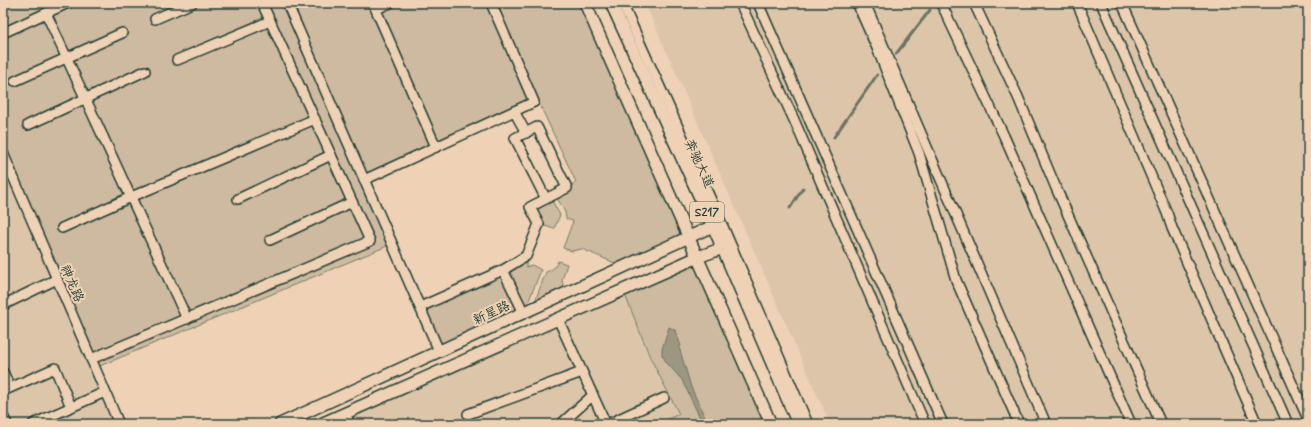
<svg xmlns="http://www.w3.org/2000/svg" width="1311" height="427" font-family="Mynerve,'LXGW WenKai TC',sans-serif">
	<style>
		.built { fill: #ddc5aa }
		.green { fill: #cdbaa0; stroke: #767c6a }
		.water { fill: #9d9782; stroke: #6b7363 }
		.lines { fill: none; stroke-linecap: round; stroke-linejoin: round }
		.stream { stroke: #6b7363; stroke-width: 3 }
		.minor-casing { stroke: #1f3d34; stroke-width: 12 }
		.major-casing { stroke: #1f3d34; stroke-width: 14 }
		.minor { stroke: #efd2b5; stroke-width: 9 }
		.major { stroke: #efd2b5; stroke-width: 11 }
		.labels { text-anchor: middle; stroke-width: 4; stroke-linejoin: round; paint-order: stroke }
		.shield { fill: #efd2b5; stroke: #5d6a5b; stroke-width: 1 }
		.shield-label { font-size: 12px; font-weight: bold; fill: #1f3d34 }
		.street-label { font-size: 13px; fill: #1f3d34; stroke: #efd2b5 }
	</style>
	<rect width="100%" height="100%" fill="#efd2b5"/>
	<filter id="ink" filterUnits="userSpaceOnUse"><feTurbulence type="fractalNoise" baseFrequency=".025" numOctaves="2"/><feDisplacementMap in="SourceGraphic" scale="8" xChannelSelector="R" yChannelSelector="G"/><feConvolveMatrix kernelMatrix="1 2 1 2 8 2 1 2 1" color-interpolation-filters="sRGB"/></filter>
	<g filter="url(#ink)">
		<g class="built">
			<polygon points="645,3 1308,3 1308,424 830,424"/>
			<polygon points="3,153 119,424 3,424"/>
			<polygon points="623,290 650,357 679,414 656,424 321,424"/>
		</g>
		<g class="green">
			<polygon points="3,3 585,3 690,237 624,267 582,249 572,251 563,248 573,221 566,219 565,212 555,194 576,182 538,101 365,180 392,244 95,368 3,153"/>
			<polygon points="550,197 560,215 554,229 539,224 530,207"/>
			<polygon points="526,256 526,267 532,265 541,270 524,313 439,351 420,307"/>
			<polygon points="698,257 771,424 656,424 679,414 650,357 623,290"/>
			<path d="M 558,261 L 567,264 L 562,280 L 565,294 L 532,309 L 546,272 C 553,270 555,267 558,261 Z"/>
		</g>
		<polygon class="water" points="669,327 675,330 681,346 679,347 691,387 708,424 703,424 682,380 667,363 662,355 662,349"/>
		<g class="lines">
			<g class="stream">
				<polyline points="896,54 930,10"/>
				<polyline points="834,137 877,75"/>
				<polyline points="790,208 803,188"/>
			</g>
			<defs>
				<g id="minor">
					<polyline points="287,3 439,351"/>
					<polyline points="373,3 436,147"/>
					<polyline points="622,3 721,222 808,424"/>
					<polyline points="740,3 795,122 925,424"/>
					<polyline points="758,3 943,424"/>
					<polyline points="857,3 877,48 919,153 956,280 1019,424"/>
					<polyline points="865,3 1046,424"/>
					<polyline points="941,3 1004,136 1131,424"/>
					<polyline points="974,3 1018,97 1056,188 1161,424"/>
					<polyline points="1077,3 1167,213 1172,228 1257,424"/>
					<polyline points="1101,3 1288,424"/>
					<polyline points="1122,3 1308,419"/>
					<polyline points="376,9 390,3"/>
					<polyline points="46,13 187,319"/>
					<polyline points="155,19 192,3"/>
					<polyline points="3,33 68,3"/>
					<polyline points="177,60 270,21"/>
					<polyline points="15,81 122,33"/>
					<polyline points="514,111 526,133"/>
					<polyline points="28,125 145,71"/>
					<polyline points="3,153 119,424"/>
					<polyline points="364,180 534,102 491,3"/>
					<polyline points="238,199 331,155"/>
					<polyline points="62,228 131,197 315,119"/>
					<polyline points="270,240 352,202"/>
					<polyline points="3,305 57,279"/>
					<polyline points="420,307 503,270"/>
					<polyline points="524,313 503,270 526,256 539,224 530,207 567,188 537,127 515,138 546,199"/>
					<polyline points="558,319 606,424"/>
					<polyline points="91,359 370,241 262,3"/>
					<polyline points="3,372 7,381"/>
					<polyline points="3,391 55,368 71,407"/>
					<polyline points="345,413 350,424"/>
					<polyline points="468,414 582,372"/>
					<polyline points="3,416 7,424"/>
					<polyline points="33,424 105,392"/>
					<polyline points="561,424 593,395"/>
					<polyline points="608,424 664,398"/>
				</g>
				<g id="major">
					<polyline points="585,3 771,424"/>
					<polyline points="611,3 713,226 798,424"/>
					<polyline points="280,424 713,226"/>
					<polyline points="321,424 698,257 723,248"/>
				</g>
			</defs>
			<use href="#minor" class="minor-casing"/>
			<use href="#major" class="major-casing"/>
			<use href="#minor" class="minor"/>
			<use href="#major" class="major"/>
		</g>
	</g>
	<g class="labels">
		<rect class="shield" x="690" y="202" width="34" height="20" rx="3"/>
		<g class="shield-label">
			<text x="707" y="216">S217</text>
		</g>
		<g class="street-label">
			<text transform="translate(700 163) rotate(65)" y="5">奔驰大道</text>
			<text transform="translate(73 283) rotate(67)" y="5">神龙路</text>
			<text transform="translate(491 312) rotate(-25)" y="5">新星路</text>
		</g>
	</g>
	<rect width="1311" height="427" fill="none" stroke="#efd2b5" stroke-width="16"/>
	<rect x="8" y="8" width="1295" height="411" fill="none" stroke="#1f3d34" stroke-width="1.5" filter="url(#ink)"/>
</svg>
